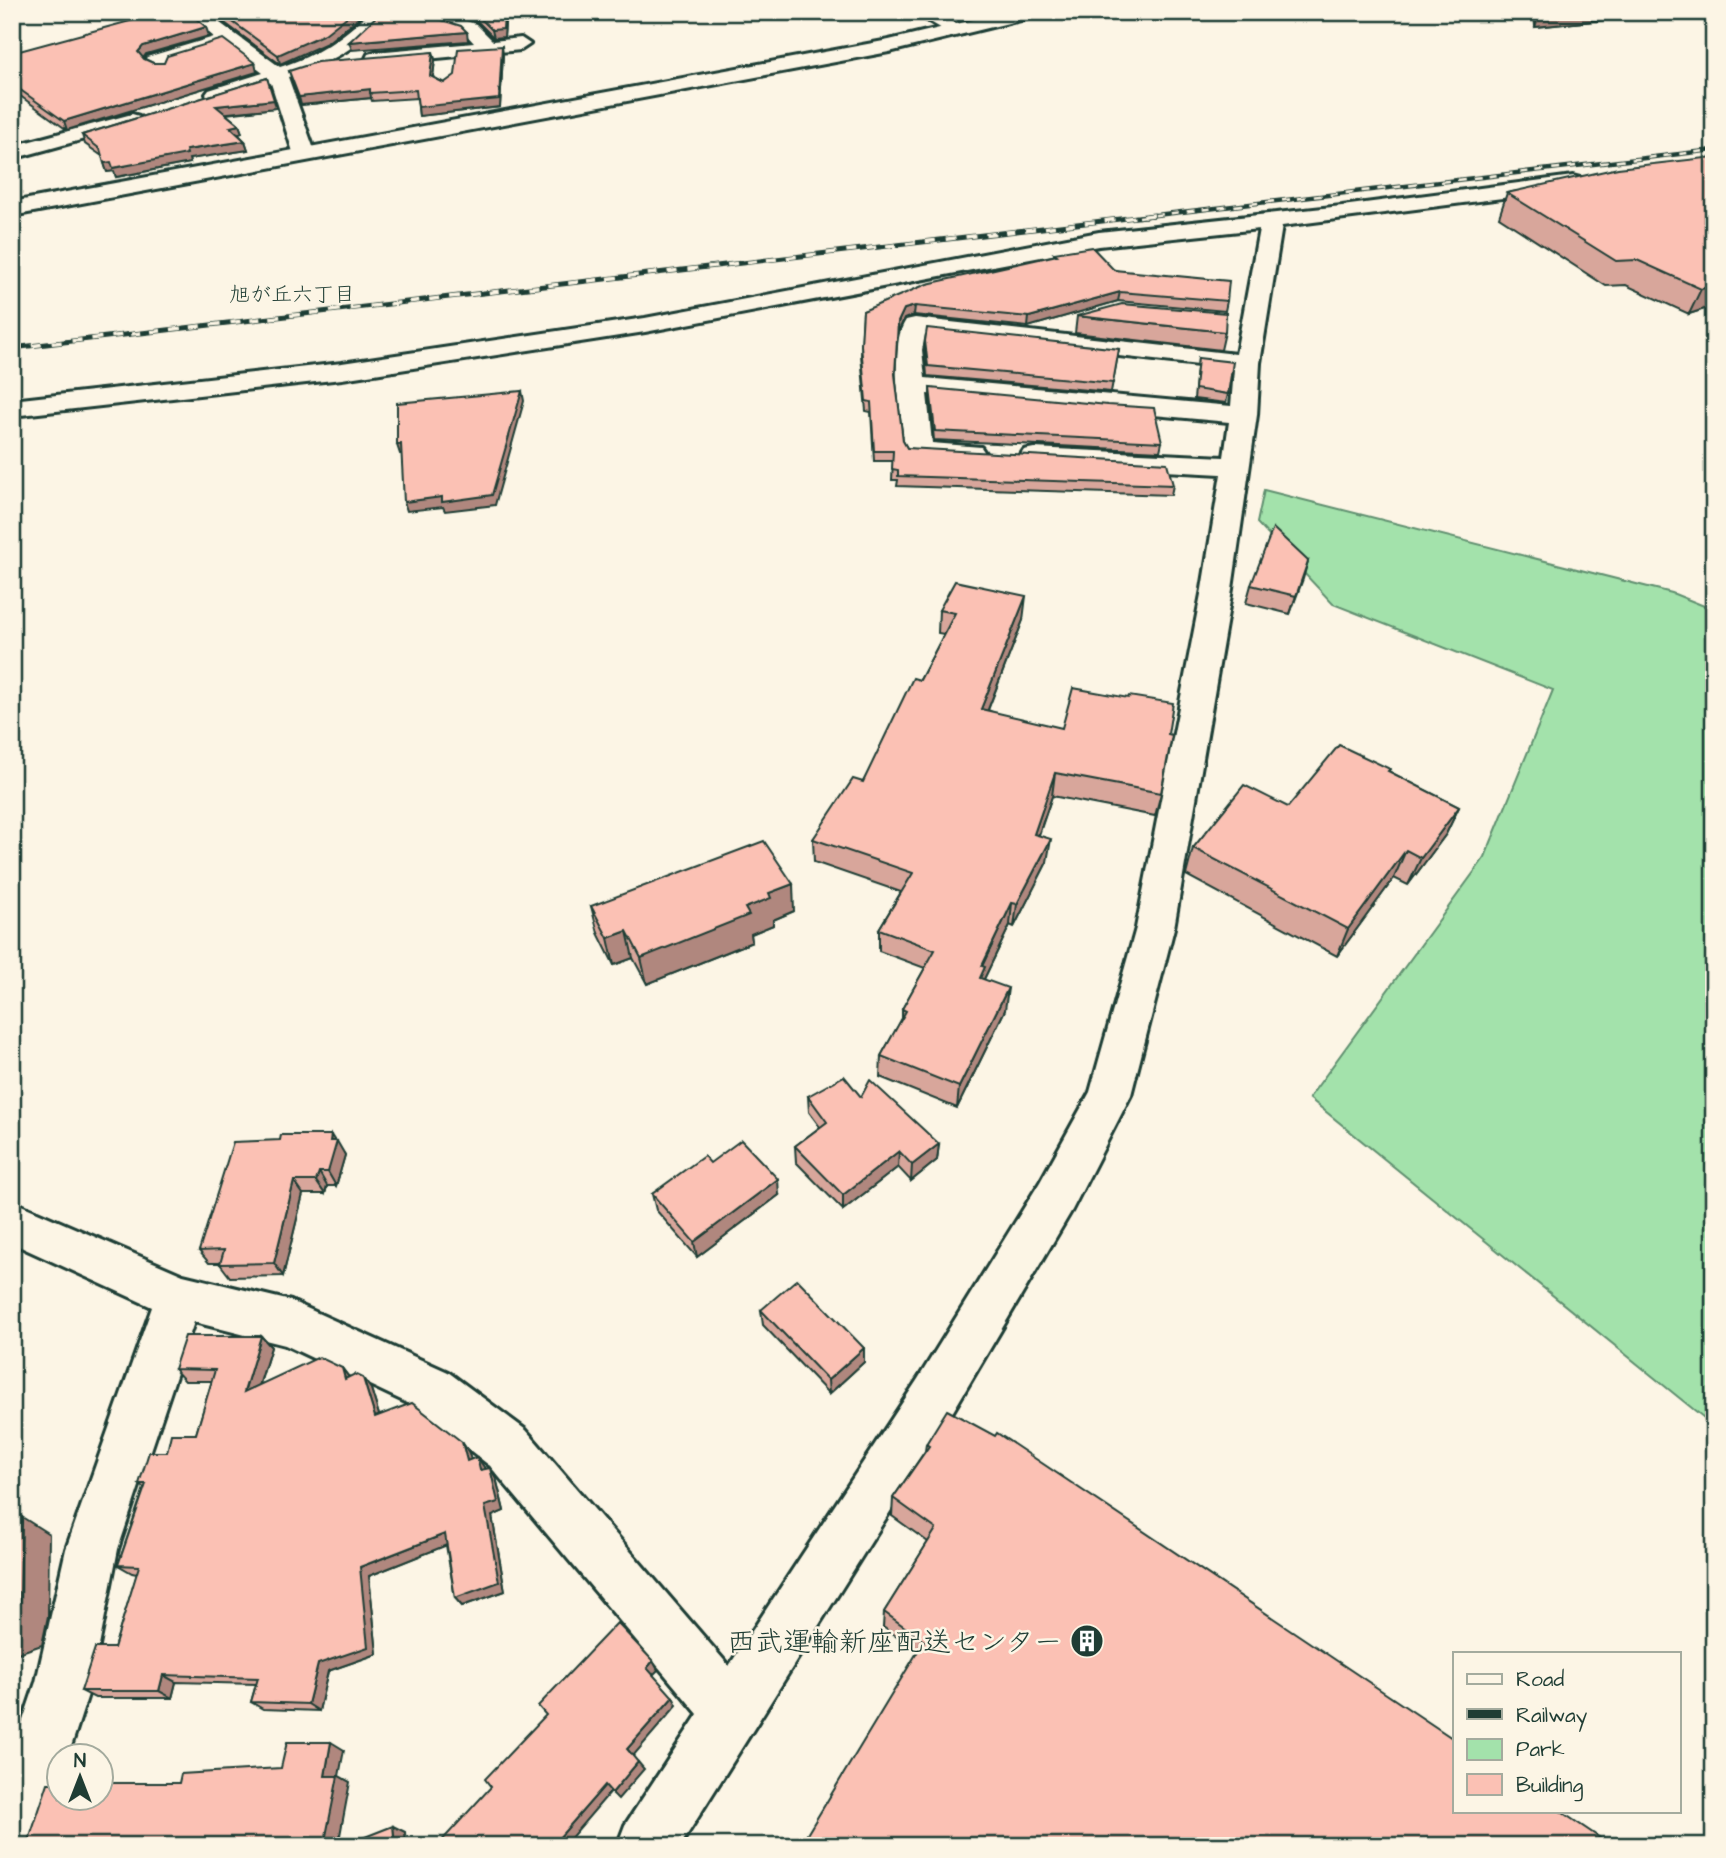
<svg xmlns="http://www.w3.org/2000/svg" width="1726" height="1858" font-family="'Architects Daughter','Klee One',sans-serif">
	<style>
		.green { fill: #a3e2ab; stroke: #619070; stroke-width: 2 }
		.lines { fill: none; stroke-linecap: round; stroke-linejoin: round }
		.street-casing { stroke: #1f3d34; stroke-width: 6 }
		.secondary-casing { stroke: #1f3d34; stroke-width: 6 }
		.street { fill: #fcf5e5; fill-rule: evenodd }
		.secondary { fill: #fcf5e5; fill-rule: evenodd }
		.rail-far1-casing { stroke: #1f3d34; stroke-width: 4.5 }
		.rail-casing { stroke: #1f3d34; stroke-width: 5 }
		.rail-far1 { stroke: #fcf5e5; stroke-width: 2.5; stroke-dasharray: 8; stroke-linecap: butt }
		.rail { stroke: #fcf5e5; stroke-width: 3.5; stroke-dasharray: 10; stroke-linecap: butt }
		.wall { fill: #d8a69b; stroke: #1f3d34; stroke-width: 2 }
		.shaded-wall { fill: #b0877e; stroke: #1f3d34; stroke-width: 2 }
		.building { fill: #fbc1b4; stroke: #1f3d34; stroke-width: 2 }
		.labels { text-anchor: middle; stroke-width: 5; stroke-linejoin: round; paint-order: stroke }
		.far-neighbourhood-label { font-size: 21px; fill: #1f3d34; stroke: #fcf5e5 }
		.near-poi-label { font-size: 28px; fill: #1f3d34; stroke: #fcf5e5; text-anchor: end }
	</style>
	<rect width="100%" height="100%" fill="#fcf5e5"/>
	<filter id="ink" filterUnits="userSpaceOnUse"><feTurbulence type="fractalNoise" baseFrequency=".0143" numOctaves="2"/><feDisplacementMap in="SourceGraphic" scale="14" xChannelSelector="R" yChannelSelector="G"/><feConvolveMatrix kernelMatrix="1 2 1 2 8 2 1 2 1" color-interpolation-filters="sRGB"/></filter>
	<g filter="url(#ink)">
		<polygon class="green" points="1264,490 1672,593 1714,610 1714,1426 1309,1098 1485,857 1553,690 1333,604 1257,523"/>
		<g class="lines">
			<defs>
				<g id="street">
					<path d="M 184,12 L 205,12 L 280,67 C 318,55 341,39 370,12 L 390,12 C 364,45 327,65 288,77 L 316,155 L 312,159 L 298,159 L 294,155 L 271,83 L 216,100 L 209,98 L 206,94 L 209,90 L 263,73 L 226,45 L 168,63 L 167,69 C 157,71 150,69 144,61 L 147,57 L 214,37 Z"/>
					<polygon points="408,12 437,12 476,24 493,41 521,38 530,44 521,50 375,64 368,62 366,58 368,54 375,52 474,43 464,32 411,16"/>
					<polygon points="913,12 936,12 966,30 963,34 951,34"/>
					<polygon points="132,114 139,116 142,120 139,124 12,159 12,146"/>
					<path d="M 1573,176 L 1581,178 L 1584,183 L 1581,188 L 1282,226 L 1260,363 L 1257,415 L 1232,589 L 1174,928 L 1131,1095 L 1072,1210 L 952,1413 L 680,1846 L 617,1846 L 625,1825 L 698,1714 L 490,1466 L 414,1406 L 285,1345 L 194,1322 L 118,1549 L 92,1682 L 68,1756 L 60,1756 L 60,1784 L 41,1841 L 40,1846 L 12,1846 L 12,1753 L 36,1682 L 66,1549 L 152,1307 L 12,1243 L 12,1201 L 183,1275 L 291,1301 L 448,1372 L 526,1430 L 729,1666 L 918,1379 L 1040,1182 L 1090,1092 L 1136,928 L 1202,589 L 1221,474 L 1034,464 L 1024,462 L 1020,456 L 1024,450 L 1034,448 L 1224,457 L 1229,422 L 927,394 L 932,443 L 981,447 L 985,453 L 981,459 L 971,461 L 909,457 L 905,451 C 902,417 887,348 906,320 L 915,318 L 1236,354 L 1259,229 L 1099,246 L 645,332 L 342,379 L 12,416 L 12,400 L 342,363 L 645,318 L 1099,232 L 1342,206 ZM 925,334 L 1234,369 L 1231,406 L 925,378 L 922,350 Z"/>
				</g>
				<polygon id="secondary" points="1007,12 1040,12 1037,16 889,52 12,216 12,202 889,40"/>
			</defs>
			<use href="#street" class="street-casing"/>
			<use href="#secondary" class="secondary-casing"/>
			<use href="#street" class="street"/>
			<use href="#secondary" class="secondary"/>
			<defs>
				<polyline id="rail-far1" points="1139,217 1714,150"/>
				<polyline id="rail" points="12,348 1154,215"/>
			</defs>
			<use href="#rail-far1" class="rail-far1-casing"/>
			<use href="#rail" class="rail-casing"/>
			<use href="#rail-far1" class="rail-far1"/>
			<use href="#rail" class="rail"/>
		</g>
		<g class="wall">
			<polygon points="108,12 135,12 117,17"/>
			<polygon points="210,12 366,12 327,43 280,64"/>
			<polygon points="447,12 503,12 499,14 504,15 505,24 504,37 494,38 477,21"/>
			<polygon points="1534,12 1680,12 1535,27"/>
			<polygon points="209,36 146,54 143,58 153,63 255,63 257,72 67,130 12,90 12,53"/>
			<polygon points="433,52 435,60 433,77 444,83 503,54 500,107 419,116 417,98 372,101 371,98 301,105 289,71"/>
			<polygon points="267,78 276,108 226,114 239,125 242,133 238,134 245,141 248,150 189,159 190,163 116,177 114,171 107,172 102,156 85,144 82,135"/>
			<polygon points="1714,157 1714,306 1689,314 1626,285 1606,286 1499,217 1507,193"/>
			<polygon points="1054,253 1227,301 1225,311 1118,301 1028,327 914,315 904,319 898,332 895,376 903,441 907,448 1173,485 1171,495 897,486 898,480 892,480 893,461 874,461 871,412 866,411 861,355 863,311 1054,256"/>
			<polygon points="1077,316 1225,332 1221,350 1075,333"/>
			<polygon points="925,341 1119,349 1111,392 927,376 925,350"/>
			<polygon points="1198,358 1228,394 1226,403 1194,399"/>
			<polygon points="930,388 1162,442 1160,451 934,440 930,397"/>
			<polygon points="1308,561 1290,614 1246,603 1251,585"/>
			<polygon points="939,610 1023,620 988,710 1161,793 1155,816 1052,796 1039,835 1047,862 1014,927 1010,925 984,979 1005,1010 957,1108 880,1077 881,1056 902,1019 902,1009 925,968 879,951 879,929 901,892 814,862 813,839 863,782 920,680 944,634 938,633"/>
			<polygon points="1390,769 1388,771 1459,807 1446,834 1408,885 1394,878 1337,956 1186,875 1193,848 1288,807"/>
			<polygon points="591,906 794,911 773,920 773,925 751,934 752,942 647,984 633,958 614,965 598,933"/>
			<polygon points="808,1096 861,1097 939,1144 937,1160 911,1181 898,1167 843,1210 796,1162 795,1146 820,1127 809,1112"/>
			<polygon points="280,1140 335,1141 345,1155 336,1186 327,1186 325,1194 303,1194 283,1276 230,1277 220,1264 220,1263 209,1263 199,1251"/>
			<polygon points="710,1163 779,1195 697,1257 656,1210 652,1194"/>
			<polygon points="761,1310 864,1362 829,1394 763,1325"/>
			<polygon points="261,1336 271,1347 260,1384 342,1368 349,1377 371,1389 379,1415 462,1442 469,1453 471,1460 477,1457 484,1469 490,1468 496,1478 504,1511 492,1516 505,1591 462,1606 455,1598 446,1545 369,1576 377,1654 328,1671 319,1711 263,1709 251,1702 256,1684 176,1682 172,1698 95,1698 81,1691 114,1648 137,1574 132,1573 118,1565 144,1488 139,1484 167,1452 196,1434 212,1381 185,1381 174,1369"/>
			<polygon points="926,1444 1455,1740 918,1652 883,1627 884,1612 928,1542 892,1516 893,1498 925,1451"/>
		</g>
		<g class="shaded-wall">
			<polygon points="115,12 135,12 117,17"/>
			<polygon points="353,12 366,12 327,43 280,64 278,55"/>
			<polygon points="1540,12 1680,12 1535,27"/>
			<polygon points="504,15 505,24 504,37 494,38 492,30"/>
			<polygon points="206,27 209,36 146,54 141,61 138,52 143,46"/>
			<polygon points="467,32 468,41 352,50 349,42"/>
			<polygon points="502,46 503,54 500,107 419,116 418,107"/>
			<polygon points="433,52 435,60 432,84 430,76"/>
			<polygon points="255,63 257,72 67,130 64,121"/>
			<polygon points="370,89 371,98 301,105 299,97"/>
			<polygon points="274,100 276,108 219,114 216,106"/>
			<polygon points="239,125 242,133 233,136 230,127"/>
			<polygon points="245,141 248,150 189,159 190,163 116,177 114,171 107,172 104,163"/>
			<polygon points="1714,285 1714,306 1689,314 1701,289"/>
			<polygon points="1120,292 1118,301 1028,327 1029,317"/>
			<polygon points="915,306 914,315 904,319 898,332 898,322 904,309"/>
			<polygon points="522,391 524,401 495,505 445,511 443,507 407,511 404,502"/>
			<polygon points="401,444 404,454 400,454 397,445"/>
			<polygon points="1308,561 1303,579 1290,614 1296,596"/>
			<polygon points="1026,596 1023,620 979,732 981,709"/>
			<polygon points="1055,773 1052,796 1031,856 1034,834"/>
			<polygon points="1459,807 1446,834 1408,885 1421,858"/>
			<polygon points="1051,839 1047,862 1014,927 1017,904"/>
			<polygon points="1406,850 1394,878 1337,956 1348,929"/>
			<polygon points="793,884 794,911 773,920 773,925 751,934 752,942 647,984 641,958 745,908 769,893"/>
			<polygon points="1012,903 1010,925 984,979 983,989 980,978 982,966"/>
			<polygon points="627,931 633,958 614,965 608,938"/>
			<polygon points="1008,988 1005,1010 957,1108 959,1087"/>
			<polygon points="331,1135 336,1143 337,1141 345,1155 336,1186 328,1172 330,1141"/>
			<polygon points="939,1144 937,1160 911,1181 912,1165"/>
			<polygon points="899,1151 898,1167 843,1210 843,1195"/>
			<polygon points="319,1172 327,1186 325,1194 316,1181"/>
			<polygon points="778,1179 779,1195 697,1257 694,1242"/>
			<polygon points="294,1181 303,1194 283,1276 274,1263"/>
			<polygon points="261,1336 271,1347 254,1402 244,1392"/>
			<polygon points="864,1348 864,1362 829,1394 828,1380"/>
			<polygon points="342,1368 350,1379 345,1379"/>
			<polygon points="363,1378 371,1389 383,1428 375,1417"/>
			<polygon points="462,1442 469,1453 474,1471 467,1461"/>
			<polygon points="477,1457 484,1467 487,1480 480,1470"/>
			<polygon points="490,1468 496,1478 504,1511 492,1516 505,1591 462,1606 455,1598 485,1506"/>
			<polygon points="22,1517 49,1534 48,1616 42,1645 12,1655 12,1631"/>
			<polygon points="445,1534 452,1543 369,1576 377,1654 328,1671 319,1711 308,1704 318,1664 360,1567"/>
			<polygon points="653,1661 658,1670 651,1677 647,1668"/>
			<polygon points="163,1675 176,1682 172,1698 159,1691"/>
			<polygon points="673,1697 677,1705 633,1756 627,1749"/>
			<polygon points="331,1742 344,1750 339,1776 350,1782 338,1846 324,1846 325,1776"/>
			<polygon points="638,1762 644,1769 618,1799 612,1793"/>
			<polygon points="605,1785 611,1791 564,1846 552,1846"/>
			<polygon points="393,1826 405,1832 406,1846 395,1846"/>
		</g>
		<g class="building">
			<polygon points="163,12 188,12 206,27 143,46 138,52 144,59 153,63 164,63 167,56 223,39 255,63 64,121 12,84 12,53"/>
			<polygon points="219,12 353,12 325,34 278,55"/>
			<polygon points="381,12 416,12 461,26 467,32 349,42"/>
			<polygon points="473,12 494,12 504,15 503,29 492,30 475,13"/>
			<polygon points="502,46 499,99 418,107 416,90 370,93 370,89 299,97 289,71 317,62 433,52 430,76 444,83 455,75 458,49"/>
			<polygon points="267,78 274,100 216,106 239,125 230,127 245,141 186,150 187,154 113,168 111,162 104,163 100,149 82,135"/>
			<polygon points="1714,157 1714,285 1701,289 1637,260 1616,261 1507,193 1618,168"/>
			<polygon points="1092,247 1114,270 1229,281 1227,301 1120,292 1029,317 915,306 904,309 898,322 895,374 903,441 907,448 1167,463 1173,485 898,476 898,470 892,469 893,451 874,451 871,402 866,401 861,345 863,311 927,284 1057,255 1054,253"/>
			<polygon points="1122,304 1226,313 1225,332 1077,316"/>
			<polygon points="927,328 1119,349 1113,383 928,366 925,341"/>
			<polygon points="1198,358 1233,362 1228,394 1195,389"/>
			<polygon points="930,388 1108,405 1154,408 1162,442 935,431"/>
			<polygon points="522,391 492,495 442,502 442,497 404,502 401,444 397,445 397,403"/>
			<polygon points="1273,528 1308,561 1296,596 1251,585"/>
			<polygon points="955,581 1026,596 981,709 1062,728 1073,688 1128,698 1129,696 1173,703 1168,734 1172,735 1161,793 1055,773 1034,834 1051,839 1017,904 1012,903 982,966 985,967 980,978 1008,988 959,1087 881,1056 906,1011 902,1009 935,950 879,929 913,873 813,839 853,779 863,782 913,678 920,680 955,613 939,610"/>
			<polygon points="1339,745 1390,769 1388,771 1459,807 1421,858 1406,850 1348,929 1193,848 1244,785 1288,807"/>
			<polygon points="764,841 793,884 769,893 771,898 745,908 749,915 641,958 627,931 608,938 591,906"/>
			<polygon points="844,1076 861,1097 870,1080 939,1144 912,1165 899,1151 843,1195 795,1146 827,1122 808,1096"/>
			<polygon points="281,1135 331,1135 330,1141 337,1141 328,1172 319,1172 316,1181 294,1181 274,1263 220,1264 224,1250 199,1251 233,1142 280,1140"/>
			<polygon points="741,1140 778,1179 694,1242 652,1194 704,1156 710,1163"/>
			<polygon points="797,1279 864,1348 828,1380 761,1310"/>
			<polygon points="185,1336 261,1336 244,1392 319,1357 342,1368 345,1379 355,1374 363,1378 375,1417 412,1403 462,1442 467,1461 477,1457 480,1470 490,1468 498,1502 485,1506 499,1582 455,1598 445,1534 360,1567 368,1647 318,1664 308,1704 251,1702 258,1678 163,1675 159,1691 81,1691 95,1648 114,1648 139,1566 118,1565 146,1484 139,1484 149,1452 167,1452 171,1434 196,1434 215,1370 174,1369"/>
			<polygon points="947,1410 995,1436 997,1433 1455,1740 1455,1811 1560,1811 1612,1846 800,1846 924,1641 884,1612 936,1529 893,1498 929,1446 926,1444"/>
			<polygon points="22,1517 20,1601 13,1630 12,1631 12,1520"/>
			<polygon points="617,1623 653,1661 647,1668 673,1697 627,1749 638,1762 612,1793 605,1785 552,1846 437,1846 491,1787 485,1779 546,1715 538,1706"/>
			<polygon points="287,1742 331,1742 325,1776 338,1776 324,1846 27,1846 48,1783 60,1783 60,1798 102,1798 102,1783 179,1783 181,1774 281,1768"/>
			<polygon points="393,1826 395,1846 342,1846"/>
		</g>
	</g>
	<defs>
		<symbol id="building-disc" viewBox="-11 -11 22 22"><circle r="9.5" fill="#1f3d34" stroke="#fcf5e5"/><path d="M-4-6H4V6H1V3H-1V6H-4ZM-2.5-4.3h1.7v1.8h-1.7ZM.8-4.3h1.7v1.8H.8ZM-2.5-1h1.7V.8h-1.7ZM.8-1h1.7V.8H.8Z" fill="#fff"/></symbol>
	</defs>
	<g fill-rule="evenodd">
		<use href="#building-disc" x="1068" y="1622" width="38" height="38"/>
	</g>
	<g class="labels">
		<g class="far-neighbourhood-label">
			<text x="292" y="301">旭が丘六丁目</text>
		</g>
		<g class="near-poi-label">
			<text x="1062" y="1651">西武運輸新座配送センター</text>
		</g>
	</g>
	<rect width="1726" height="1858" fill="none" stroke="#fcf5e5" stroke-width="42"/>
	<rect x="21" y="21" width="1684" height="1816" fill="none" stroke="#1f3d34" stroke-width="2.5" filter="url(#ink)"/>
	<rect x="1453" y="1652" width="228" height="161" fill="#fcf5e5" stroke="#a4ab9e" stroke-width="2"/>
	<rect x="1467" y="1674" width="35" height="10" fill="#fcf5e5" stroke="#a4ab9e" stroke-width="2"/>
	<text x="1516" y="1686" font-size="21" fill="#1f3d34">Road</text>
	<rect x="1467" y="1709" width="35" height="10" fill="#1f3d34" stroke="#a4ab9e" stroke-width="2"/>
	<text x="1516" y="1722" font-size="21" fill="#1f3d34">Railway</text>
	<rect x="1467" y="1739" width="35" height="21" fill="#a3e2ab" stroke="#a4ab9e" stroke-width="2"/>
	<text x="1516" y="1756" font-size="21" fill="#1f3d34">Park</text>
	<rect x="1467" y="1774" width="35" height="21" fill="#fbc1b4" stroke="#a4ab9e" stroke-width="2"/>
	<text x="1516" y="1792" font-size="21" fill="#1f3d34">Building</text>
	<g transform="translate(80 1777)"><circle r="33" fill="#fcf5e5" stroke="#a4ab9e" stroke-width="2"/>
	<path d="M0-5L12 26L0 18L-12 26Z" fill="#1f3d34"/>
	<text y="-10" font-size="19" font-weight="bold" text-anchor="middle" fill="#1f3d34">N</text>
	</g>
</svg>
